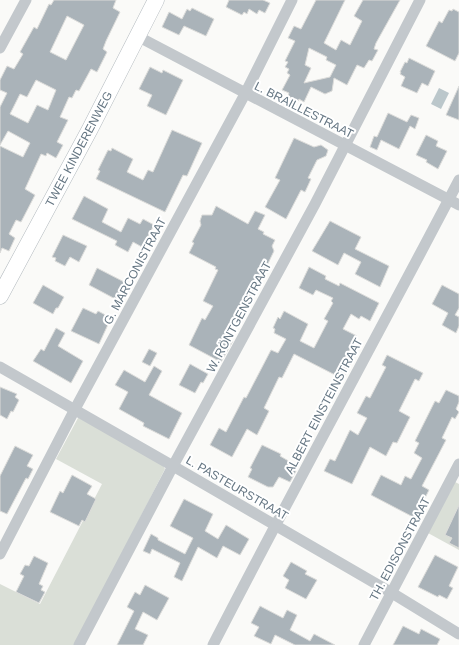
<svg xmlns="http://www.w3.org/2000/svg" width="459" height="645" font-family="Helvetica,sans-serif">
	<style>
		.green { fill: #dadfd7 }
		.water { fill: #bbc7cb }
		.building { fill: #aab3b9; stroke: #dcdcda; fill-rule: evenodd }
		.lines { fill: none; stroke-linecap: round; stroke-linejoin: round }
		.secondary-casing { stroke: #b3babf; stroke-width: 17 }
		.street { stroke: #c3c8cc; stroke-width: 11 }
		.secondary { stroke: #fff; stroke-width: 16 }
		.labels { text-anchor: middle; stroke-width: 4; stroke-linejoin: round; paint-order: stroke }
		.street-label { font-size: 12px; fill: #657683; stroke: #fff }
	</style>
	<rect width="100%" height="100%" fill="#fafaf8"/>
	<g class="green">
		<polygon points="78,418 82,418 162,464 165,469 75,645 0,645 0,584 40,604 102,484 56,459"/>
		<polygon points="455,482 459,484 459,550 428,533"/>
	</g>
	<polygon class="water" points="439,88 449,93 441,109 431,104"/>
	<g class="building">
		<path d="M 54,0 L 116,0 L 113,8 L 120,12 L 106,41 L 103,49 L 107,52 L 97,72 L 91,69 L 79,91 L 76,90 L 72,98 L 69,97 L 60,117 L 68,120 L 57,142 L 63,145 L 56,158 L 47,153 L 46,156 L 41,154 L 25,189 L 35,195 L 21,222 L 16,220 L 9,234 L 15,238 L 9,251 L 2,248 L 0,253 L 0,146 L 23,157 L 30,143 L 8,131 L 0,145 L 0,107 L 7,93 L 0,90 L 0,80 L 7,66 L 14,69 L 23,54 L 20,52 L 34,27 L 37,29 L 49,4 L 51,5 ZM 67,16 L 84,25 L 66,60 L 50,52 ZM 36,80 L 56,90 L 48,110 L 37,105 L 28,123 L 10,114 L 20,94 L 27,97 Z"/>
		<polygon points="229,0 263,0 270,3 265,13 259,10 257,14 249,9 247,14 244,12 242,15 226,7"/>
		<path d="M 316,0 L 345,0 L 324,43 L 336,50 L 341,40 L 350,45 L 362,21 L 354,16 L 363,0 L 400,0 L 376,43 L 374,49 L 378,50 L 372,61 L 369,60 L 364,68 L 357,65 L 347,85 L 334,78 L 332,91 L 325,94 L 311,87 L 304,102 L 299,99 L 298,101 L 288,96 L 289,93 L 282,90 L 290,75 L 287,73 L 289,69 L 285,67 L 288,62 L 285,61 L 295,41 L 288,38 L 294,26 L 301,29 ZM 309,48 L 327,57 L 326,60 L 336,65 L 330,77 L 304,83 L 311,68 L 305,65 Z"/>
		<polygon points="192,8 214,19 206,36 184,26 179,35 162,27 169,12 182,19 187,9 190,11"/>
		<polygon points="453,9 459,12 459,53 455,61 426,46 439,21 442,23 449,10 452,11"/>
		<polygon points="409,58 435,71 428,86 422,83 417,93 401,86 405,77 400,74 401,72 400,72 405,62 407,63"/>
		<polygon points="150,67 162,73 163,70 183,80 166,115 147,106 152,95 139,89"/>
		<polygon points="459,86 459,120 446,115"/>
		<polygon points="388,113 407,122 411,115 419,118 415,129 410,126 399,149 381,140 377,150 370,147 374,136 377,137"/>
		<polygon points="172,130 202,143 187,176 183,175 165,212 96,179 100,171 98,170 108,150 111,151 112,148 133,159 127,172 143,180 148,170 153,172"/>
		<polygon points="426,135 438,141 436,146 447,151 438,169 426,162 427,160 416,155"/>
		<polygon points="294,138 314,147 321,145 328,150 326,156 317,160 308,178 311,179 305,192 301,190 286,219 265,207 280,180 275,178"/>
		<polygon points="84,196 108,209 102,222 121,232 128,218 140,224 143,219 154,225 142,247 133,242 128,252 115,245 117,241 72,219"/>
		<polygon points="216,206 248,224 255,211 265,215 258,229 264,232 263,234 275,240 272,246 274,251 261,278 260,278 242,315 237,312 224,337 233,341 221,362 189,345 202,318 205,320 213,306 203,301 218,270 215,269 216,267 189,253 194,243 192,242 201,225 200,221 202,215 212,215"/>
		<polygon points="330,221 361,237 355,249 389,266 380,287 355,274 361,262 344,253 338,265 312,251"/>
		<polygon points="63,235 87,246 79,262 70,257 65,266 55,261 56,258 52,257"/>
		<polygon points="309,267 326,276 325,279 339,286 340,283 379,303 370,321 361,316 359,319 351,314 343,329 357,336 344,360 351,363 343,379 294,354 282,378 279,377 264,408 269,411 257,435 247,429 232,457 210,445 219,428 226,432 244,397 246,398 271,350 278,353 286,339 274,333 275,329 273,328 278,317 280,319 284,311 308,324 300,341 314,348 328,321 324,319 333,303 331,301 333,298 316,290 313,295 299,288"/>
		<polygon points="97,268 130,285 121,302 89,285"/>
		<polygon points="43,285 64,297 58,308 56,308 53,314 33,303"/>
		<polygon points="442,285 459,294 459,308 455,315 459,317 459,326 456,333 442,325 448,313 432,304"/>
		<polygon points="83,308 96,314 98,311 111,318 99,344 71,331"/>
		<polygon points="56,328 65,333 58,346 83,361 71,383 33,361 41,349 44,351"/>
		<polygon points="149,349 157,353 150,366 142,362"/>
		<polygon points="387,355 423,373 419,381 415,379 399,411 410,417 397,443 393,442 386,456 370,447 352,484 324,471 330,459 335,461 350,430 358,435 367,418 357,413 366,396 370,398 386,367 382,365"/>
		<polygon points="190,364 208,374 203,383 201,382 195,393 179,385"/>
		<polygon points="154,366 162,371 149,395 182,413 169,439 143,426 144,423 119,409 128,392 115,385 124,370 145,382"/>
		<polygon points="0,387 17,394 15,397 19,400 13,412 11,411 7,419 0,415"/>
		<polygon points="446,390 459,396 459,402 456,409 459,412 455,419 452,417 442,438 446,440 422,486 429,490 415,518 371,495 381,475 401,485 405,476 411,479 422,458 414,453 419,443 415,441 435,401 439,403"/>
		<polygon points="262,445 281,454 280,456 292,463 289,468 296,471 290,482 279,477 273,487 268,487 248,477 252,469 250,468"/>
		<polygon points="15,446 33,455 27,466 33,469 28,479 26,478 7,514 0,511 0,476"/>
		<polygon points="72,475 92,486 87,494 96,499 85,522 82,520 79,526 50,512 60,491 63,493"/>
		<polygon points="184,499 213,514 205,531 218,539 226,525 249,539 240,555 223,546 217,558 198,547 182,581 174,577 180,563 152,549 150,554 143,551 151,534 158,538 158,540 185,554 193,538 170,526"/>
		<polygon points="459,505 459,548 449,543 452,538 445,535"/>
		<polygon points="435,555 458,567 449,586 453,588 447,599 439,595 438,597 418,587"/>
		<polygon points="34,556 48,563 39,584 43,586 41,590 45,592 39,603 16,592 24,576 20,574 25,565 29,566"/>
		<polygon points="291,562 307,571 305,574 317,580 306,599 285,588 289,580 283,576"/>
		<polygon points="145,585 169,598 157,620 143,612 135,629 148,635 143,645 117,645 134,611 127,607 135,592 140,595"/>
		<polygon points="260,606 283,618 287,610 297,615 290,630 310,641 314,634 335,645 295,645 275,635 271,644 254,636 259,627 251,623"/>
		<polygon points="403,626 419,634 421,629 440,639 437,645 393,645"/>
	</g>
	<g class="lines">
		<defs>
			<polyline id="secondary" points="0,296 90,129 156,0"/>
		</defs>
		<use href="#secondary" class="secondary-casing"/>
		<g class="street">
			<polyline points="137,36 459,205"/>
			<polyline points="0,48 26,0"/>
			<polyline points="0,367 173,466 392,593 459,634"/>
			<polyline points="0,554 75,409 245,94 292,0"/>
			<polyline points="79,645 173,466 315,204 420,0"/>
			<path d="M 213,645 C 293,489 378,335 459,180"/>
			<polyline points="364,645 459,464"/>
		</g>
		<use href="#secondary" class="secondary"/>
	</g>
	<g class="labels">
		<g class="street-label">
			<text transform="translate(304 110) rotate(27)" y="4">L. BRAILLESTRAAT</text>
			<text transform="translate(79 149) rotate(-62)" y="4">TWEE KINDERENWEG</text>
			<text transform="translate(135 271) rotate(-62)" y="4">G. MARCONISTRAAT</text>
			<text transform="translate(239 317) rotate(-62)" y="4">W. RÖNTGENSTRAAT</text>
			<text transform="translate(324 406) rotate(-62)" y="4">ALBERT EINSTEINSTRAAT</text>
			<text transform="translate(237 488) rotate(30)" y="4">L. PASTEURSTRAAT</text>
			<text transform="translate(400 549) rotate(-62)" y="4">TH. EDISONSTRAAT</text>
		</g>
	</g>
</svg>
